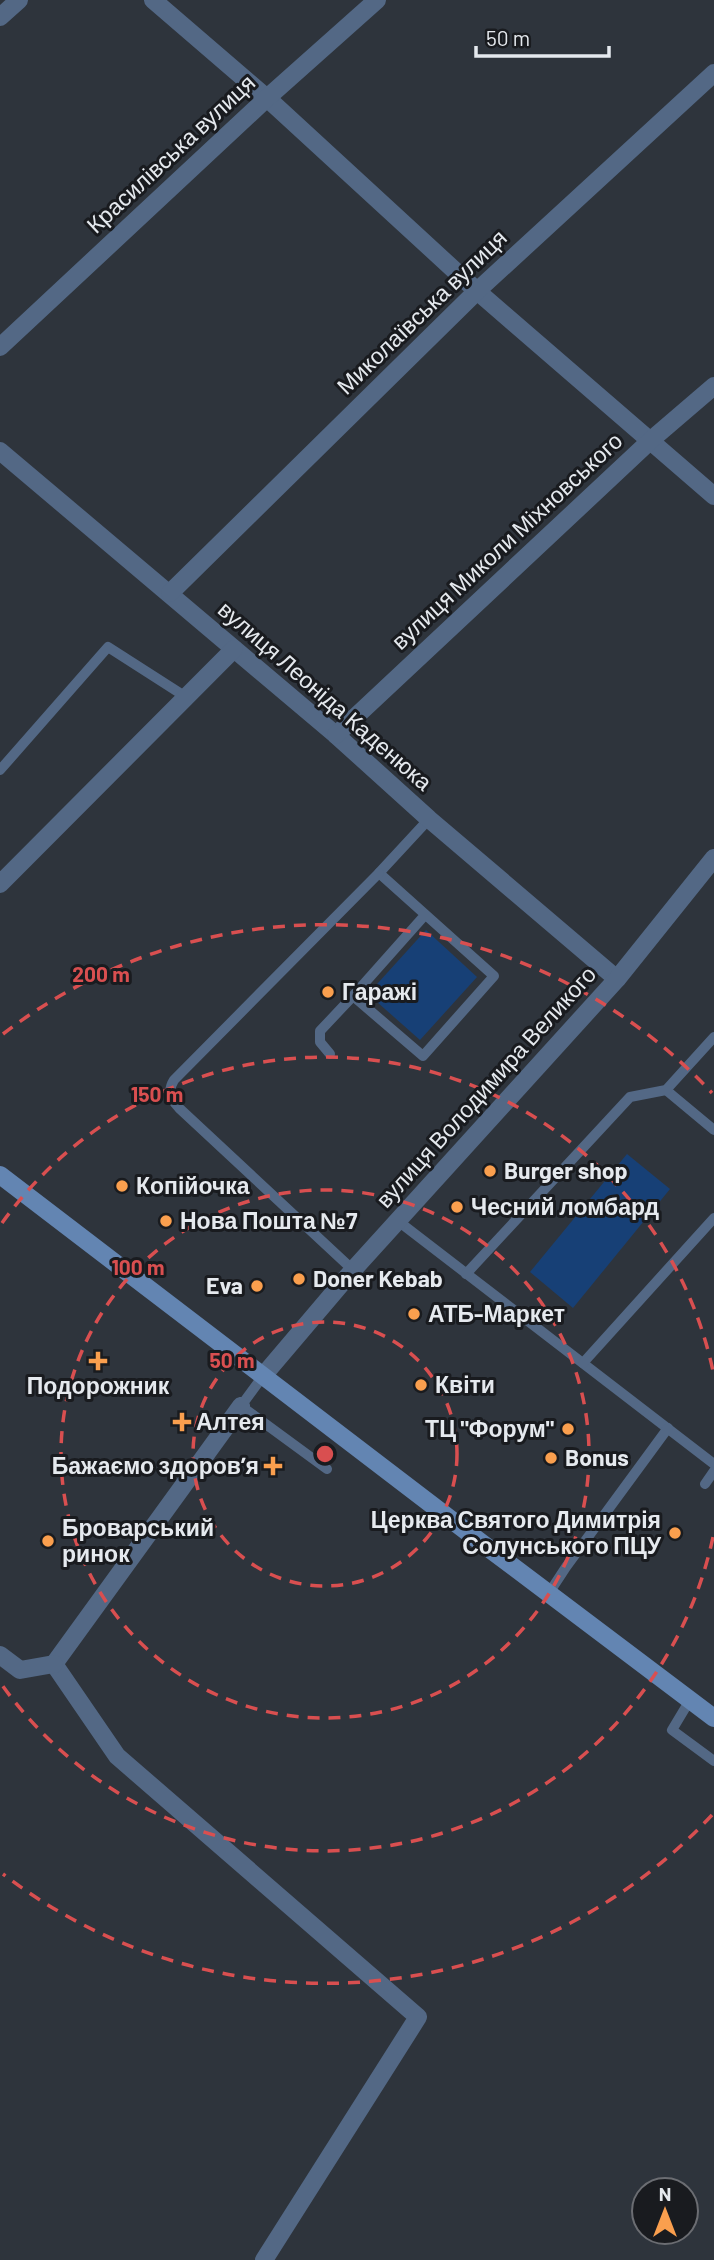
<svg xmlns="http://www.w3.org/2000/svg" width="714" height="2260" font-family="Barlow,sans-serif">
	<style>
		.green { fill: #174076 }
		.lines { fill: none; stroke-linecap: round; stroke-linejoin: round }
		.lane { stroke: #536885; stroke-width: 10 }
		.street { stroke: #536885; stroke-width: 18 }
		.secondary { stroke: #6385b2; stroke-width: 18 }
		.ring { fill: none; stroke: #d94f50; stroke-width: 3.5; stroke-dasharray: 12 9 }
		.poi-dot { fill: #fa9f4e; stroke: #191b1f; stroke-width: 2.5 }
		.labels { text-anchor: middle; stroke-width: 6; stroke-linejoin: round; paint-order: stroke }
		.street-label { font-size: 23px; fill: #e5e9ee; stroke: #191b1f }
		.poi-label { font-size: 23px; font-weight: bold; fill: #e5e9ee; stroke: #191b1f; text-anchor: start }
		.centre { fill: #d94f50; stroke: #191b1f; stroke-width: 3.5 }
		.ring-label { font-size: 21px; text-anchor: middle; font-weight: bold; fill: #d94f50; stroke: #191b1f; stroke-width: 6; stroke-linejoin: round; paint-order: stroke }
	</style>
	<rect width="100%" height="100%" fill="#2e343c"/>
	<g class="green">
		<polygon points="426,930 477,977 420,1040 368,994"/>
		<polygon points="627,1154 670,1189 573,1308 530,1272"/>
	</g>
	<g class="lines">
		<g class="lane">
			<polyline points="0,770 108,647 186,697"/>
			<polyline points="425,915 353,996 423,1056 494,976 379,873 429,819"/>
			<polyline points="330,1054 320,1042 320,1031 353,996"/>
			<polyline points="666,1090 714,1130"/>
			<polyline points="398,1221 714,1464"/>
			<path d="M 353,1270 L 179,1108 C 171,1100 167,1091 174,1080 L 379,873"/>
			<polyline points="466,1274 630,1097 666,1090 714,1037"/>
			<polyline points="583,1363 714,1218"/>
			<polyline points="263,1376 241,1406 327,1469"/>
			<polyline points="705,1484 714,1471"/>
			<polyline points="549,1593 566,1567 668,1428"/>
			<polyline points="690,1700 672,1730 714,1761"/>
		</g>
		<g class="street">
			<polyline points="153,0 267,98 477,291 714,496"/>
			<polyline points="0,17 19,0"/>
			<polyline points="0,347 267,98 377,0"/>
			<polyline points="0,451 336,735 429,819 617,979"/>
			<polyline points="170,593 477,291 714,73"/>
			<polyline points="336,735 651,440 714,386"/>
			<polyline points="0,884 234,649"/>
			<polyline points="263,1376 353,1270 617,979 714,858"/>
			<polyline points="241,1406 54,1664 117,1756 418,2017 264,2260"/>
			<polyline points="0,1655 20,1670 54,1664"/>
		</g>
		<polyline class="secondary" points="0,1175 487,1547 714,1718"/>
	</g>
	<g class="ring">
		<circle cx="325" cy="1454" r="132"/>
		<circle cx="325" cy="1454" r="264"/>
		<path d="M713 1537A397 397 0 0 1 2 1685M2 1223A397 397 0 0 1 713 1371"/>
		<path d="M712 1815A529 529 0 0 1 3 1874M3 1034A529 529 0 0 1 712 1093"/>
	</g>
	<g class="poi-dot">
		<circle cx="328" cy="992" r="7"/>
		<circle cx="490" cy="1171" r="7"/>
		<circle cx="122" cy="1186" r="7"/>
		<circle cx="457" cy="1207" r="7"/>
		<circle cx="166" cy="1221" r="7"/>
		<circle cx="299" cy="1279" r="7"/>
		<circle cx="257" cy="1286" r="7"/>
		<circle cx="414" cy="1314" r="7"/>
		<path d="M94.5 1350.5h7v7h7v7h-7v7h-7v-7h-7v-7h7z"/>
		<circle cx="421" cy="1385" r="7"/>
		<path d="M178.5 1411.5h7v7h7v7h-7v7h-7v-7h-7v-7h7z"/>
		<circle cx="568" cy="1429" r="7"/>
		<circle cx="551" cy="1458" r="7"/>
		<path d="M269.5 1455.5h7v7h7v7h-7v7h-7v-7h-7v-7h7z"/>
		<circle cx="675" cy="1533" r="7"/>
		<circle cx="48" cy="1541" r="7"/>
	</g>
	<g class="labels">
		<g class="street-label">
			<text transform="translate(171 154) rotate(-43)" y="8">Красилівська вулиця</text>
			<text transform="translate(422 312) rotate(-44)" y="8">Миколаївська вулиця</text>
			<text transform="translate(507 541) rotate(-43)" y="8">вулиця Миколи Міхновського</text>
			<text transform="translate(325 696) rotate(41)" y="8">вулиця Леоніда Каденюка</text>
			<text transform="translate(486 1087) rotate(-48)" y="8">вулиця Володимира Великого</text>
		</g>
		<g class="poi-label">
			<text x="342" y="1000">Гаражі</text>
			<text x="504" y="1179">Burger shop</text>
			<text x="136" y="1194">Копійочка</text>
			<text x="471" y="1215">Чесний ломбард</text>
			<text x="180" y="1229">Нова Пошта №7</text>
			<text x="313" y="1287">Doner Kebab</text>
			<text x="243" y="1294" text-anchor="end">Eva</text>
			<text x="428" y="1322">АТБ-Маркет</text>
			<text x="435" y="1393">Квіти</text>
			<text x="98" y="1394" text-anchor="middle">Подорожник</text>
			<text x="196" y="1430">Алтея</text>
			<text x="554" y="1437" text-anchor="end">ТЦ "Форум"</text>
			<text x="565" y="1466">Bonus</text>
			<text x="259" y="1474" text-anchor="end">Бажаємо здоровʼя</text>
			<text x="661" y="1528" text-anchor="end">Церква Святого Димитрія<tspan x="661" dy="26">Солунського ПЦУ</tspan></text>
			<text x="62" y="1536">Броварський<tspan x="62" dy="26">ринок</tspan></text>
		</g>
	</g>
	<circle cx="325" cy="1454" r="10" class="centre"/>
	<g class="ring-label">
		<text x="101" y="982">200 m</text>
		<text x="157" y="1102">150 m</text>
		<text x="138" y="1275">100 m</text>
		<text x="232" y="1368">50 m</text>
	</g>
	<g transform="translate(665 2211)"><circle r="33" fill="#191b1f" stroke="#6b6d72" stroke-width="2"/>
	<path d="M0-5L12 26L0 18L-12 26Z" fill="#fa9f4e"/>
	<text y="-10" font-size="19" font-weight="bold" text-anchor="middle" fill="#e5e9ee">N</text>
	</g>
	<path d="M476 46v10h133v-10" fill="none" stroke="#e5e9ee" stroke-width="3.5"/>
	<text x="486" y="46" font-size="21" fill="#e5e9ee" stroke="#191b1f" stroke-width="5" paint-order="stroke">50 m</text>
</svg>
